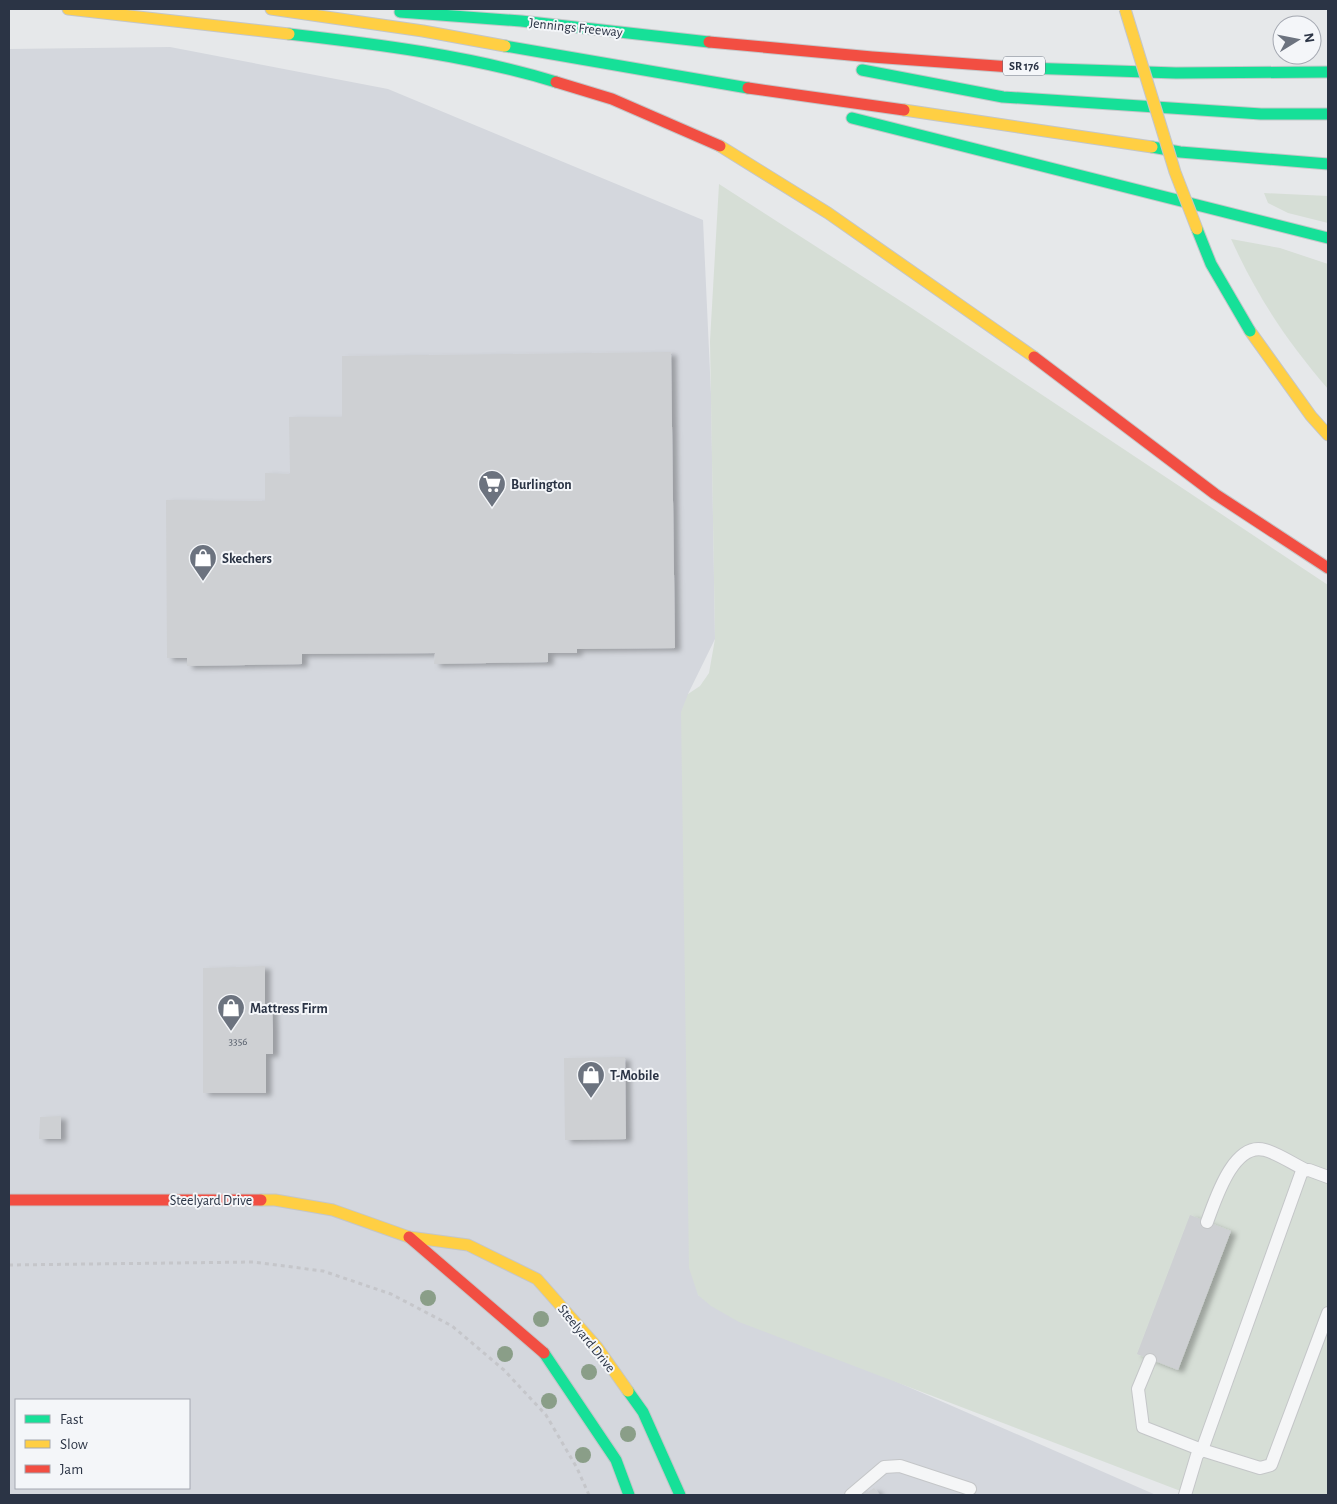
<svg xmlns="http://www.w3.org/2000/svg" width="1337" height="1504" font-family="'Alegreya Sans',sans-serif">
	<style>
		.built { fill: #d4d7dd; fill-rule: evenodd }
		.green { fill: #d6ded6 }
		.building { fill: #ced0d3; filter: url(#shadow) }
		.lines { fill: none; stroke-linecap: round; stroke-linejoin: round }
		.lane-casing { stroke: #c4c6c8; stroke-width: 14 }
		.fast-casing { stroke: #c4c6c8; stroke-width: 13 }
		.slow-casing { stroke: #c4c6c8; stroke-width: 13 }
		.jam-casing { stroke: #c4c6c8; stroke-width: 13 }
		.path { stroke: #c5c6ca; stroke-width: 3; stroke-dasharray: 4 4; stroke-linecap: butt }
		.lane { stroke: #f5f6f7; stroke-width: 12 }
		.fast { stroke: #16e098; stroke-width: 11 }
		.slow { stroke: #ffcf43; stroke-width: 11 }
		.jam { stroke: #f24e42; stroke-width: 11 }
		.fast-bridge-casing { stroke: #c4c6c8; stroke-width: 13; stroke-linecap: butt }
		.slow-bridge-casing { stroke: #c4c6c8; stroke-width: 13; stroke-linecap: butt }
		.fast-bridge { stroke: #16e098; stroke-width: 11 }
		.slow-bridge { stroke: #ffcf43; stroke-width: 11 }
		.tree { fill: #8a9e88 }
		.labels { text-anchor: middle; stroke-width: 4; stroke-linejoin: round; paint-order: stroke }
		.number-label { font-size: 11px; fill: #545c69 }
		.shield { fill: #f4f6f9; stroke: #676e7b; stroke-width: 1 }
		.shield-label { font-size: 12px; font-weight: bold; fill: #2b3445 }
		.street-label { font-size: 14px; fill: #2b3445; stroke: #f4f6f9 }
		.poi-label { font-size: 14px; font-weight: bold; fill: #2b3445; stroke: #f4f6f9; text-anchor: start }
	</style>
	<defs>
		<filter id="shadow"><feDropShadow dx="5.5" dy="3" stdDeviation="2.5" flood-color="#0004"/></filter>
	</defs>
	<rect width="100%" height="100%" fill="#e6e8ea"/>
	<path class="built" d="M 170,47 L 388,89 L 703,220 L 711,394 L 715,639 L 688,694 L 698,1295 L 1156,1495 L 9,1495 L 9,49 ZM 16,1400 L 189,1400 L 189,1488 L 16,1488 Z"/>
	<g class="green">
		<polygon points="719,184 910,307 1328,585 1328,1495 1191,1495 739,1322 711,1306 698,1295 689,1268 681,712 688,694 700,686 709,673 715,639 710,341"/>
		<polygon points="1264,193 1328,196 1328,223 1288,213 1268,203"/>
		<path d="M 1231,239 L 1280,248 L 1328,264 L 1328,389 C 1286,340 1258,298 1231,239 Z"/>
	</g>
	<g class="building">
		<polygon points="671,352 675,648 577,649 577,653 548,653 548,662 434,664 435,653 302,654 302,664 187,666 187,658 167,658 166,500 265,501 265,473 290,474 289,417 342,417 342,356"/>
		<polygon points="265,966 265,1004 272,1004 273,1029 273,1054 266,1054 266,1093 203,1093 203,968"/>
		<polygon points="625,1057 626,1139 565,1140 564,1058"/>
		<polygon points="61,1116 61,1139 39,1139 40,1117"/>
		<polygon points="1190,1215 1231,1231 1178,1370 1137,1354"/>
		<polygon points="874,1488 880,1495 855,1495 862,1490 865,1494"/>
	</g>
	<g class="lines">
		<defs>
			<g id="lane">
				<path d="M 1207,1222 C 1215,1201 1233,1141 1265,1150 C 1279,1154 1293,1164 1306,1170"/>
				<polyline points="1150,1360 1138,1389 1143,1427 1202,1450 1260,1468 1271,1465 1328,1313"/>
				<polyline points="851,1495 884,1467 900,1466 970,1489"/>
				<polyline points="1185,1495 1197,1455 1202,1450 1302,1171 1309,1170 1328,1177"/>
			</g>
			<g id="fast">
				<polyline points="400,12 521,21 709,42"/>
				<path d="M 289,34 C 376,44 472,56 556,82"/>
				<polyline points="505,46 748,88"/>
				<polyline points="1026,68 1176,73 1328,72"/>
				<polyline points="862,70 1003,97 1261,114 1328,114"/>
				<polyline points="852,118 1328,238"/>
				<polyline points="1152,147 1180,152 1328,164"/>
				<polyline points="544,1353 616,1460 629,1495"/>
				<polyline points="628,1391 643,1412 680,1495"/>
			</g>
			<g id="slow">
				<polyline points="68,9 289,34"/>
				<polyline points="271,9 423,31 505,46"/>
				<polyline points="904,110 1152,147"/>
				<polyline points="720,146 828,213 1034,357"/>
				<polyline points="1250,331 1311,416 1328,435"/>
				<polyline points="261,1200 275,1200 333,1210 409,1237 468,1245 537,1279 597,1347 628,1391"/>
			</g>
			<g id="jam">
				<polyline points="709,42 872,57 1026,68"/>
				<polyline points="556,82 612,99 720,146"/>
				<polyline points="748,88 904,110"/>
				<polyline points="1034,357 1215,494 1328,568"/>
				<polyline points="9,1200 261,1200"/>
				<polyline points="409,1237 544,1353"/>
			</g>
		</defs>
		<use href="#lane" class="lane-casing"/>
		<use href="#fast" class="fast-casing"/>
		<use href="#slow" class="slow-casing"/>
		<use href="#jam" class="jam-casing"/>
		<polyline class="path" points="9,1265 253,1262 323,1271 391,1294 452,1326 504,1370 546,1415 577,1468 589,1495"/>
		<use href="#lane" class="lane"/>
		<use href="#fast" class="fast"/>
		<use href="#slow" class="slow"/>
		<use href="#jam" class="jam"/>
		<defs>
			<polyline id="fast-bridge" points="1197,229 1211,264 1250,331"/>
			<polyline id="slow-bridge" points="1125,9 1175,172 1197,229"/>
		</defs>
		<use href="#fast-bridge" class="fast-bridge-casing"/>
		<use href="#slow-bridge" class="slow-bridge-casing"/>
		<use href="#fast-bridge" class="fast-bridge"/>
		<use href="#slow-bridge" class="slow-bridge"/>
	</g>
	<g class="tree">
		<circle cx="428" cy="1298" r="8"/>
		<circle cx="541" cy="1319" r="8"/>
		<circle cx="505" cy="1354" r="8"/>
		<circle cx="589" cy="1372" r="8"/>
		<circle cx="549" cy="1401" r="8"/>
		<circle cx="628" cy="1434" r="8"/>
		<circle cx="583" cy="1455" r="8"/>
	</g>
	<defs>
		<symbol id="supermarket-pin" viewBox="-11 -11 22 30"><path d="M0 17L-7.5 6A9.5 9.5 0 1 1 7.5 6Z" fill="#6c737f" stroke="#f4f6f9"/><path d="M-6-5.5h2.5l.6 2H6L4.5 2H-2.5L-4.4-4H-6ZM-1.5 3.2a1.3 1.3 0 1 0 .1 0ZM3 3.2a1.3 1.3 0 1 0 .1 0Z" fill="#fff"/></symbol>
		<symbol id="shop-pin" viewBox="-11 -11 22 30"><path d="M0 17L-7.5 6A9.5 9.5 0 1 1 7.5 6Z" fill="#6c737f" stroke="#f4f6f9"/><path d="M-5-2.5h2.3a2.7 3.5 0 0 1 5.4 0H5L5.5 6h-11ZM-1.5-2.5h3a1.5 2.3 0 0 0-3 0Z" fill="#fff"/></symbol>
	</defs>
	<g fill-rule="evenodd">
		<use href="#supermarket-pin" x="476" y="468" width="32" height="43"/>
		<use href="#shop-pin" x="187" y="542" width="32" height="43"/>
		<use href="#shop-pin" x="215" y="992" width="32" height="43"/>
		<use href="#shop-pin" x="575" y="1059" width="32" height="43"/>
	</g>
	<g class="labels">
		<g class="number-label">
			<text x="238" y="1045">3356</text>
		</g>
		<rect class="shield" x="1003" y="56.5" width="42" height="19" rx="4"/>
		<g class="shield-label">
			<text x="1024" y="70">SR 176</text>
		</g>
		<g class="street-label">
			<text transform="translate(576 27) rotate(6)" y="5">Jennings Freeway</text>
			<text x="211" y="1205">Steelyard Drive</text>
			<text transform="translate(587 1338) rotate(51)" y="5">Steelyard Drive</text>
		</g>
		<g class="poi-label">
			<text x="511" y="489">Burlington</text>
			<text x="222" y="563">Skechers</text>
			<text x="250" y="1013">Mattress Firm</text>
			<text x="610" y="1080">T-Mobile</text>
		</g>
	</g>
	<rect width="1337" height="1504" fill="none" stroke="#2b3445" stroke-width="20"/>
	<rect x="15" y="1399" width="175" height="90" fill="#f4f6f9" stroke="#a4a8b1"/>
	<rect x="25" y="1415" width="25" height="8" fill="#16e098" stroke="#a4a8b1"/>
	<text x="60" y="1424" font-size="15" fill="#2b3445">Fast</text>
	<rect x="25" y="1440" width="25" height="8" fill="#ffcf43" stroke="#a4a8b1"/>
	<text x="60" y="1449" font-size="15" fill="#2b3445">Slow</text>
	<rect x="25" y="1465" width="25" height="8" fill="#f24e42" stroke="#a4a8b1"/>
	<text x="60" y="1474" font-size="15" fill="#2b3445">Jam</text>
	<g transform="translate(1297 40) rotate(80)"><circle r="24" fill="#f4f6f9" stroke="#a4a8b1"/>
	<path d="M0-4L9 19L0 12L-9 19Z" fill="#6c737f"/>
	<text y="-8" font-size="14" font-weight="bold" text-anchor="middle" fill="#2b3445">N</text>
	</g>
</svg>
